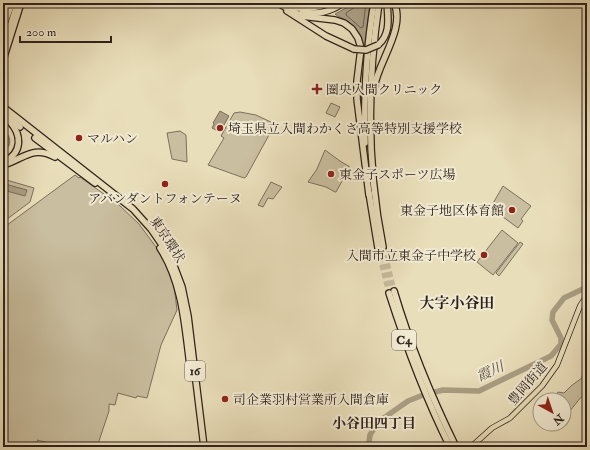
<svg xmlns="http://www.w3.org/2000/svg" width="590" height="450" font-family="'IM FELL Double Pica','Noto Serif JP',serif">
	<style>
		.green { fill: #c9be9f; stroke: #7c705e }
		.water { fill: #aa9e84; stroke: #796c5a }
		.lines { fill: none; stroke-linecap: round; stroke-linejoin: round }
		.shore { stroke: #6c6050; stroke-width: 1 }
		.stream { stroke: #796c5a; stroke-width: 1 }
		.river { stroke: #aa9e84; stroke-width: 5.5 }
		.highway-tunnel { stroke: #c4b89a; stroke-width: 5.5; stroke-dasharray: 5.5 3; stroke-linecap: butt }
		.primary-casing { stroke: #2f211c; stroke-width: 6 }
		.highway-casing { stroke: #2f211c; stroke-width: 8 }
		.primary { stroke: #e9deba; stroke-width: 4.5 }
		.highway { stroke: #e9deba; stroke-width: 5.5 }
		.highway-bridge-casing { stroke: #2f211c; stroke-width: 8; stroke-linecap: butt }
		.highway-bridge { stroke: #e9deba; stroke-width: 5.5 }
		.poi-dot { fill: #8f2418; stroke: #f1ead2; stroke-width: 1.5 }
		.labels { text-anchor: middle; stroke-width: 4; stroke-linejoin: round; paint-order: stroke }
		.shield { fill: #f1ead2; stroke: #695d53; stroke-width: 1 }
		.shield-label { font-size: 12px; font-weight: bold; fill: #2f211c }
		.poi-label { font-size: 13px; fill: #2f211c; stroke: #f1ead2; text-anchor: start }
		.street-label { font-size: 13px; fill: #2f211c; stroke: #f1ead2 }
		.water-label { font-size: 14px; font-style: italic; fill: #5a4d40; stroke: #f1ead2 }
		.neighbourhood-label { font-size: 14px; font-weight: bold; fill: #2f211c; stroke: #f1ead2 }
		.quarter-label { font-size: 15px; font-weight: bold; fill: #2f211c; stroke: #f1ead2 }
	</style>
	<rect width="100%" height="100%" fill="#e9deba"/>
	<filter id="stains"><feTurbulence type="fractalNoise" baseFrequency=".005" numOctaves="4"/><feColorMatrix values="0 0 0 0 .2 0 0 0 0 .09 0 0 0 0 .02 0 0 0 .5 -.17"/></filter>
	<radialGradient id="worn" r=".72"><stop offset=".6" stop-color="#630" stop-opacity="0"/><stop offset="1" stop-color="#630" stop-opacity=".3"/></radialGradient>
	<g class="green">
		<polygon points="331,103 340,107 335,117 326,113"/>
		<polygon points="240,112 256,115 275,124 246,177 244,178 208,165 224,138 221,136 234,113"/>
		<polygon points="180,131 186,135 187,162 172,159 167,133"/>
		<polygon points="325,150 340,161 350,167 336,192 335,192 326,187 308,182 317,169"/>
		<polygon points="75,175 79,178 80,177 118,204 139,224 159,251 165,262 174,286 177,310 161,345 147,398 137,396 136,398 118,393 115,405 109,404 109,411 97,447 65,447 37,440 38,441 37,447 7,447 7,444 3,446 3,228"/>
		<polygon points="3,179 34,188 30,202 3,222"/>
		<polygon points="271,182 282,187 273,199 268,198 263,207 258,205"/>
		<polygon points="503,186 531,206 521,219 523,221 518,228 499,214 492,205"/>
		<polygon points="502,230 518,243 493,275 477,262"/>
		<polygon points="520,242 523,244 499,276 496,273"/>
		<path d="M 587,362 L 587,393 C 578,397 573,411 564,415 L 564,400 L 549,400 L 551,398 L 554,399 L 558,392 L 564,393 L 571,386 L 582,378 L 583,368 Z"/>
	</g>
	<g class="water">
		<path d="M 355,3 L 370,3 L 365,45 L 363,45 C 361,35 355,26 347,21 C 343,18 338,17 335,14 Z"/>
		<polygon points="220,111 229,116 220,132 212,128 214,124 213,123"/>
		<path d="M 3,129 C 11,136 13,145 3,152 Z"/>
		<polygon points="5,184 27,190 25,196 3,190"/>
	</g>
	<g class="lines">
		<polyline class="shore" points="356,3 355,7 346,13 346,15 361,28 363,27 366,3"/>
		<polyline class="stream" points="3,6 4,3"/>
		<polyline class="river" points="370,447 369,442 370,435 378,422 408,401 423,395 443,390 479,391 551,356 561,344 561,338 552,320 553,312 564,298 587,287"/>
		<g class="highway-tunnel">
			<polyline points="383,247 394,291"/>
			<polyline points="378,248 389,293"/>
		</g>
		<defs>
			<polyline id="primary" points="471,447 492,428 510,418 542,386 557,365 580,306 587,295"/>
			<g id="highway">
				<polyline points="278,3 301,16 335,20 344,23 352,29 358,38 361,48 357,81 357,99 369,195"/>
				<path d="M 379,3 C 367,84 367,167 383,247"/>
				<path d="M 289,7 C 304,9 316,9 329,3"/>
				<polyline points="287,11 326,36 354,49"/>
				<path d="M 302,12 C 318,15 330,12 343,3"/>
				<polyline points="3,27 12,3"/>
				<path d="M 378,45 C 391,34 388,18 387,3"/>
				<polyline points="3,48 17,5"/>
				<polyline points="3,60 21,3"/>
				<path d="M 374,88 C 378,62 406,28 394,3"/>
				<polyline points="3,107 133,209 151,229 171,258 182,287 188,316 204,447"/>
				<polyline points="3,113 20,127"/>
				<polyline points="35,138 95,183"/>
				<path d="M 365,143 C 364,96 366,49 374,3"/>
				<path d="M 5,161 C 22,153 22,135 10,122"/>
				<path d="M 3,165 C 24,159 32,145 55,157"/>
				<polyline points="369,193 378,248"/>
				<path d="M 160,248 C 184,285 185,331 191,373"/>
				<path d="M 394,291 C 410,345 431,396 456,447"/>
				<path d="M 389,293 C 406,346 425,397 450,447"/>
			</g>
		</defs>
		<use href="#primary" class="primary-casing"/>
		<use href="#highway" class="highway-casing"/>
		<use href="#primary" class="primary"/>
		<use href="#highway" class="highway"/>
		<defs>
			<polyline id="highway-bridge" points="354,49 366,50 378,45"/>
		</defs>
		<use href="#highway-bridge" class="highway-bridge-casing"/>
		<use href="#highway-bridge" class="highway-bridge"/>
	</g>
	<g class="poi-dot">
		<path d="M315 83h4v4h4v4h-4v4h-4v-4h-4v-4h4z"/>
		<circle cx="220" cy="128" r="4"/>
		<circle cx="79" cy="138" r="4"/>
		<circle cx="331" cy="174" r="4"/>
		<circle cx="165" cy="184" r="4"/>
		<circle cx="512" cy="210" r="4"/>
		<circle cx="484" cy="255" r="4"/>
		<circle cx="225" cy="399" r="4"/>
	</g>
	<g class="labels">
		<g class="shield">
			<rect x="392" y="330" width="24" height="20" rx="3"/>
			<rect x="185" y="361" width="20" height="20" rx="3"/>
		</g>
		<g class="shield-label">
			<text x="404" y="344">C4</text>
			<text x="195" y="375">16</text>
		</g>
		<g class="poi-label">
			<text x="326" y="94">圏央入間クリニック</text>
			<text x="228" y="133">埼玉県立入間わかくさ高等特別支援学校</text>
			<text x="87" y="143">マルハン</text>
			<text x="339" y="179">東金子スポーツ広場</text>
			<text x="165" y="203" text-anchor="middle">アバンダントフォンテーヌ</text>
			<text x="504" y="215" text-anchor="end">東金子地区体育館</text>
			<text x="476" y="260" text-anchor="end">入間市立東金子中学校</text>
			<text x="233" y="404">司企業羽村営業所入間倉庫</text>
		</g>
		<g class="street-label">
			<text transform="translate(168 239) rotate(57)" y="5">東京環状</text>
			<text transform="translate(527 383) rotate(-49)" y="5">豊岡街道</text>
		</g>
		<g class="water-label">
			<text transform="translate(490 371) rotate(-24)" y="5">霞川</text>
		</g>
		<g class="neighbourhood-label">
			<text x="374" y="428">小谷田四丁目</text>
		</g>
		<g class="quarter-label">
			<text x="457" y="308">大字小谷田</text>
		</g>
	</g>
	<rect width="590" height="450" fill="none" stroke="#e9deba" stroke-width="16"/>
	<rect x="4" y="4" width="582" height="442" fill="none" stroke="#2f211c" stroke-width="2"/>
	<rect x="8" y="8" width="574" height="434" fill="none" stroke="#2f211c"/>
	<g transform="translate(552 412) rotate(140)"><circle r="19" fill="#f1ead2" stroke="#a39a89"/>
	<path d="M0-3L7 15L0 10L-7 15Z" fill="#8f2418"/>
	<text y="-6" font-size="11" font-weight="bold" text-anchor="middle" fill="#2f211c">N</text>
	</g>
	<path d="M20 36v6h91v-6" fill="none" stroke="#2f211c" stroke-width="2"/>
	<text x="26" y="36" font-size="12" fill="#2f211c" stroke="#f1ead2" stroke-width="3" paint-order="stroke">200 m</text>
	<rect width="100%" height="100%" filter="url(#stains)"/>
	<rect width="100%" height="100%" fill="url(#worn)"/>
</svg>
